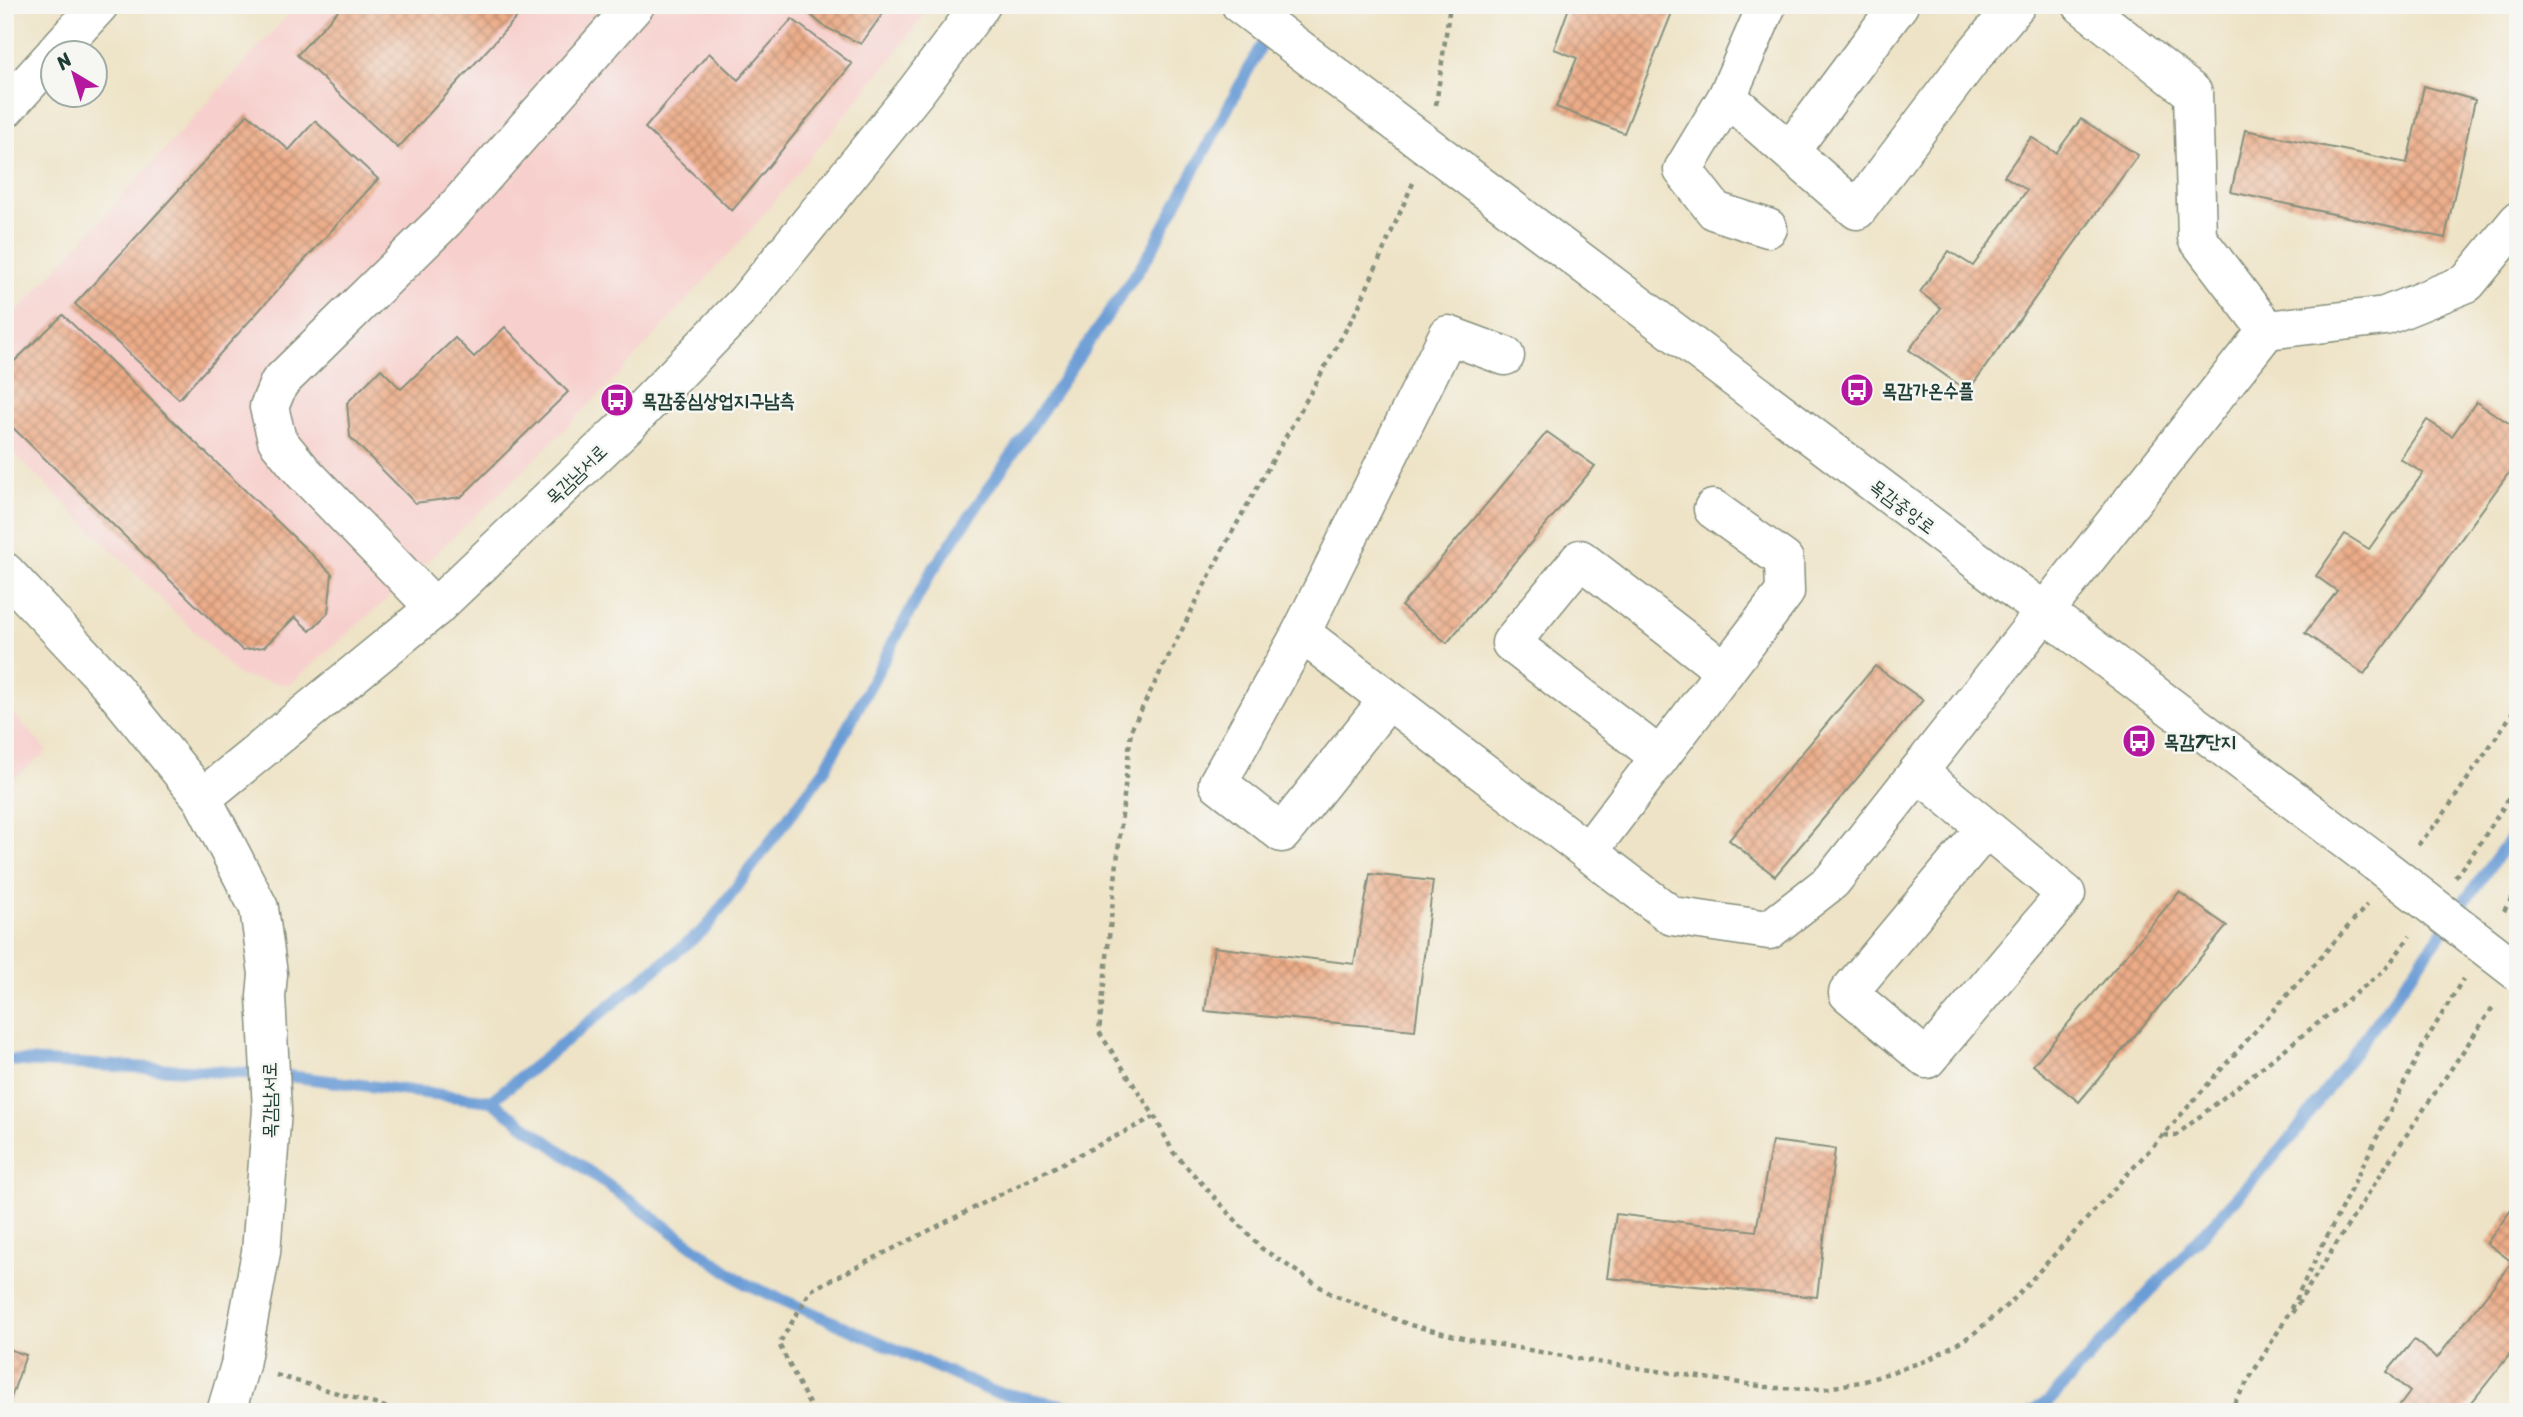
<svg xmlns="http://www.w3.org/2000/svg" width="2523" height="1417" font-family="Sriracha,'Poor Story',sans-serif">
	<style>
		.built { fill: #f7d0cd }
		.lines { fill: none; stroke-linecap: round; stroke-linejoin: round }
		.stream { stroke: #6b9cd5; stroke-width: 12 }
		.building { fill: url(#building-cross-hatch) }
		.minor-casing { stroke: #86907d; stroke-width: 41 }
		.major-casing { stroke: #86907d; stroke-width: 41 }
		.path { stroke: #86907d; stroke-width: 4.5; stroke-dasharray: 5 5; stroke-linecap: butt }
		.minor { stroke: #fff; stroke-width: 38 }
		.major { stroke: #fff; stroke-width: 38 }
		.minor-bridge-casing { stroke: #86907d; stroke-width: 41; stroke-linecap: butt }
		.minor-bridge { stroke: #fff; stroke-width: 38 }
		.labels { text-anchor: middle; stroke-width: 5; stroke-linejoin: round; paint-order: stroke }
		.poi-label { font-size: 19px; font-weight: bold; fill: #1f3d34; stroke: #f6f6f2; text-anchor: start }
		.street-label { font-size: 19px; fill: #1f3d34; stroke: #f6f6f2 }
	</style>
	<defs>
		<pattern id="building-cross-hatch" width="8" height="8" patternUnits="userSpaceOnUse" patternTransform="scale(1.75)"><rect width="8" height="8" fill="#ecac88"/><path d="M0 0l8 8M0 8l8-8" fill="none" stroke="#bf8d70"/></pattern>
	</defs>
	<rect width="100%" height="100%" fill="#f6f6f2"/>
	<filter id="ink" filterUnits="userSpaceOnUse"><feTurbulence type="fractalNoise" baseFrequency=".0143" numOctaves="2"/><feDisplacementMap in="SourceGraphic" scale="14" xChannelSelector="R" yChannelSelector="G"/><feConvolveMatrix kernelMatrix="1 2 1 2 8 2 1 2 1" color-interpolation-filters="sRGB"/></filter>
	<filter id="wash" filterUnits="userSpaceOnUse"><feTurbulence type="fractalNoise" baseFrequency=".00686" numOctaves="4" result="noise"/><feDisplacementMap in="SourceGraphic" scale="28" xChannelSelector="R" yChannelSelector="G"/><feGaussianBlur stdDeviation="1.57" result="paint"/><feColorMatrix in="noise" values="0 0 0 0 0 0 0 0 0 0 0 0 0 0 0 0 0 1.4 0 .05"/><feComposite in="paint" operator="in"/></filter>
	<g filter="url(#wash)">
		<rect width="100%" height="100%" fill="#eee3c6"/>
		<g class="built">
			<polygon points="297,5 931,5 895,54 749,232 612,382 515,479 387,599 289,685 239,676 5,444 5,325"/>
			<polygon points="5,704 47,751 5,786"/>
		</g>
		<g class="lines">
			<g class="stream">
				<polyline points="5,1060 280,1075 491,1101 705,929 825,769 930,574 1150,253 1283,5"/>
				<polyline points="491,1101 744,1283 991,1391 1096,1412"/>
				<polyline points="2031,1412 2049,1401 2293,1136 2518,828"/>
			</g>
		</g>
		<g id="blocks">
			<g class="building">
				<polygon points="343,5 528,5 398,148 297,55"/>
				<polygon points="799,5 889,5 861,44 825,27"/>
				<polygon points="1570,5 1584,5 1599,10 1601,5 1675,5 1624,133 1556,107 1577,58 1554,49"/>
				<polygon points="792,19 852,64 732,211 645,128 709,53 738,80"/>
				<polygon points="2424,86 2475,100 2445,238 2231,192 2245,130 2407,163"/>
				<polygon points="248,114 289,150 315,121 378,179 179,399 75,304"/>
				<polygon points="2081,119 2138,155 1968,391 1909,350 1941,308 1920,292 1949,251 1973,266 2027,190 2004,176 2031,137 2056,153"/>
				<polygon points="63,315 332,574 328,613 310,631 295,617 264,647 242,650 5,420 5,370"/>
				<polygon points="505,327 568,392 461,497 415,503 350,437 347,403 381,369 401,389 455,338 474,357"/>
				<polygon points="2476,402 2518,429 2518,460 2364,674 2305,633 2337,591 2316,576 2345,534 2369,549 2423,473 2400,459 2427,420 2452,436"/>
				<polygon points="1547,432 1595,466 1447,643 1401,606"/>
				<polygon points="1875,666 1923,700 1775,876 1729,840"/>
				<polygon points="1370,874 1433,881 1415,1030 1205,1011 1214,947 1354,964"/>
				<polygon points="2179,892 2227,926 2079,1102 2033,1065"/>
				<polygon points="1772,1141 1835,1149 1817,1297 1607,1278 1616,1214 1756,1231"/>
				<polygon points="2511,1210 2518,1216 2518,1344 2464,1412 2395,1412 2410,1392 2387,1372 2414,1340 2437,1358 2512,1262 2487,1243"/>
				<polygon points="5,1348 26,1355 6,1412 5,1412"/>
			</g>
		</g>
	</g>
	<g filter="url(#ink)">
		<use href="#blocks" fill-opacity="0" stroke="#86907d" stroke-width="2"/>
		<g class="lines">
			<defs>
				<g id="minor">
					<polyline points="1241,5 2377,863"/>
					<polyline points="1767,5 1727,97 1683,170 1715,211 1768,228"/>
					<polyline points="1727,97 1857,210 1974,55 2016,5"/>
					<polyline points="1790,151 1899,5"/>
					<polyline points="2267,330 2385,316 2467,283 2518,221"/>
					<polyline points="1505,356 1448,335 1301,633 1672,916 1769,930 1832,881 2267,330 2197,238 2193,93 2082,5"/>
					<polyline points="5,572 107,681 202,798 259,908 268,974 266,996 272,1110 261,1252 240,1365 226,1412"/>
					<polyline points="435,608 304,473 277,440 269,407 279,383 445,220 635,5"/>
					<polyline points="1301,633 1218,783 1282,833 1388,700"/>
					<polyline points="1660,757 1511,643 1580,559 1725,671"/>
					<polyline points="1918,772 2066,894 1927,1059 1848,993 1986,828"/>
					<polyline points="202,798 435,608 629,423 746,302 917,90 981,5"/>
					<polyline points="1588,852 1785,592 1784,560 1713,509"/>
				</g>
				<g id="major">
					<polyline points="56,52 99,5"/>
					<polyline points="5,109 52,57"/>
				</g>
			</defs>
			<use href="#minor" class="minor-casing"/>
			<use href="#major" class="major-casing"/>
			<g class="path">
				<polyline points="1436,105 1450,5"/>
				<polyline points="1413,183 1358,308 1225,545 1131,730 1099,1032 1155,1117 1173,1152 1261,1248 1331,1294 1410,1325 1467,1339 1597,1362 1774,1388 1823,1389 1865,1381 1928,1360 1972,1335 2013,1300 2163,1135 2367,905"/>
				<polyline points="2418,845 2441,818 2518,705"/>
				<polyline points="2455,877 2479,845 2518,784"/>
				<polyline points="2504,911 2518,888"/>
				<polyline points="2164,1135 2175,1136 2385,970 2410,936"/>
				<polyline points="2292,1313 2395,1152 2495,1004"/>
				<polyline points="276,1375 402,1412"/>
				<polyline points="807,1412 811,1408 779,1344 811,1290 1154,1117"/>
				<polyline points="2229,1412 2285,1320 2424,1044 2463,979"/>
			</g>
			<use href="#minor" class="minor"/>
			<use href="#major" class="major"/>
			<defs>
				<polyline id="minor-bridge" points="2377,863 2518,972"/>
			</defs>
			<use href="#minor-bridge" class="minor-bridge-casing"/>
			<use href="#minor-bridge" class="minor-bridge"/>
		</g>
	</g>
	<defs>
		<symbol id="bus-disc" viewBox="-11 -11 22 22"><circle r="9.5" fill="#b5179e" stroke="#f6f6f2"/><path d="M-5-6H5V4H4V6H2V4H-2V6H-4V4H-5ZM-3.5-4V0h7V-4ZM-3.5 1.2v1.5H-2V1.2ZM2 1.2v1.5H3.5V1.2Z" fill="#fff"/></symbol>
	</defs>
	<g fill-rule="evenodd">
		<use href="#bus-disc" x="1838" y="371" width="38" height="38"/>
		<use href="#bus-disc" x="598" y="381" width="38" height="38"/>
		<use href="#bus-disc" x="2120" y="722" width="38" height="38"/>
	</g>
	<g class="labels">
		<g class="poi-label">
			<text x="1882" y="397">목감가온수플</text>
			<text x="642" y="407">목감중심상업지구남측</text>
			<text x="2164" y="748">목감7단지</text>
		</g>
		<g class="street-label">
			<text transform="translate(576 474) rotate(-44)" y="7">목감남서로</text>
			<text transform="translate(1903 506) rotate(37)" y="7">목감중앙로</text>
			<text transform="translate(269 1100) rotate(-90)" y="7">목감남서로</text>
		</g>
	</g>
	<rect width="2523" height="1417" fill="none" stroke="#f6f6f2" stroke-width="28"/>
	<g transform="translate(74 74) rotate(322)"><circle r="33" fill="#f6f6f2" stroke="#a0aca6" stroke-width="2"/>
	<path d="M0-5L12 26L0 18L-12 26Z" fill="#b5179e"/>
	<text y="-10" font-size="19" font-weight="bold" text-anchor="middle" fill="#1f3d34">N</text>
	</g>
</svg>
